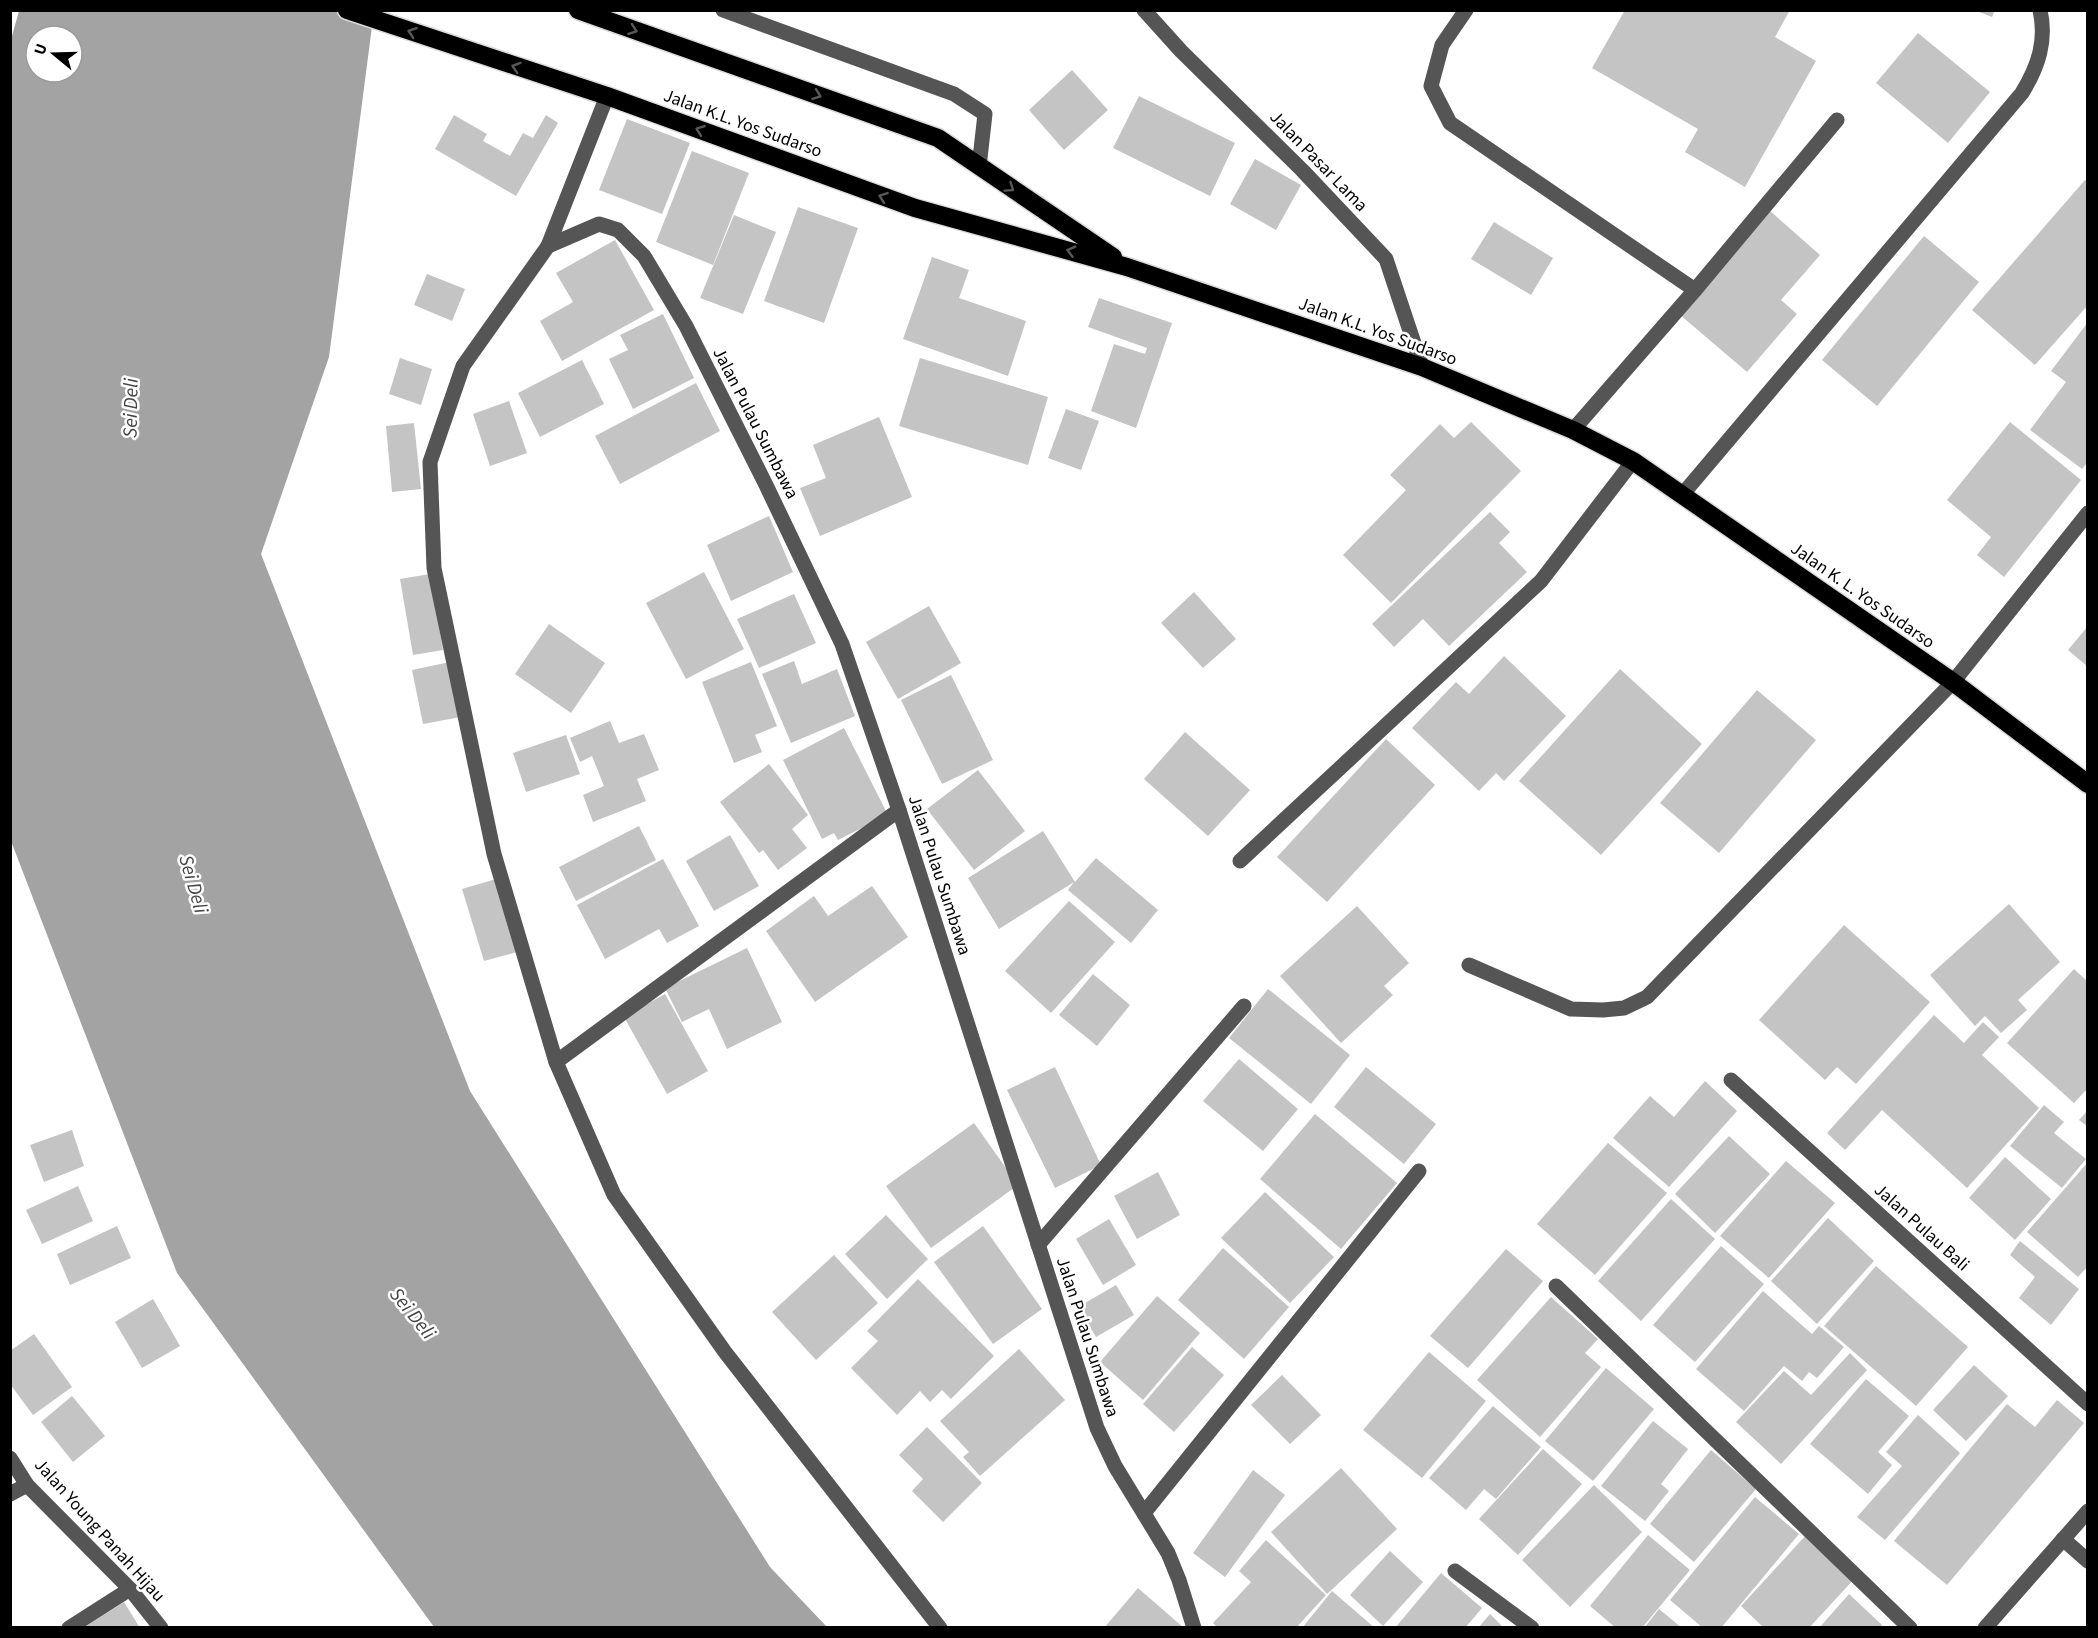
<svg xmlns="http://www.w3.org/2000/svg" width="2098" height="1638" font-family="'Source Sans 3',sans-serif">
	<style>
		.water { fill: #a3a3a3; fill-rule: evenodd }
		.building { fill: #c4c4c4 }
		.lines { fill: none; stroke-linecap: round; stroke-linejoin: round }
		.highway-casing { stroke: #dbdbdb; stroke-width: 21 }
		.minor { stroke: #555; stroke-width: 15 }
		.highway { stroke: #000; stroke-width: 18 }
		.oneway { stroke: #595959 }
		.labels { text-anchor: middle; stroke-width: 5; stroke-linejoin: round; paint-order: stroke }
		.street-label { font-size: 18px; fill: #000; stroke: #fff }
		.water-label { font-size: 20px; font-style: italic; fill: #444; stroke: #fff }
	</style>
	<rect width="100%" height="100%" fill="#fff"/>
	<path class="water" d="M 19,11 L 374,11 L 329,357 L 261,554 L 470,1091 L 770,1567 L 827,1627 L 434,1627 L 177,1273 L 11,841 L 10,43 ZM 36,36 L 72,36 L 72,72 L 36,72 Z"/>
	<g class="building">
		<polygon points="1625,10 1790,10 1775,37 1816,61 1745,187 1685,152 1698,129 1592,68"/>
		<polygon points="1974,10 1995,10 1992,17"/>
		<polygon points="1918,33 1990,92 1948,143 1876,83"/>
		<polygon points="1072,70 1108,110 1064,150 1029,110"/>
		<polygon points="1139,96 1235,143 1210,196 1113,148"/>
		<polygon points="454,115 487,134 483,141 510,156 523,133 533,138 546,115 558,123 516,196 435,149"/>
		<polygon points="627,119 690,143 662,214 599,190"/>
		<polygon points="692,151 749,173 713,265 656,242"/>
		<polygon points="1255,159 1301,185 1276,230 1230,204"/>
		<polygon points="2085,180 2088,182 2088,305 2035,365 1972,310"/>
		<polygon points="798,207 858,228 824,323 764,301"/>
		<polygon points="1769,210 1820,255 1781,300 1797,314 1747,372 1679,314"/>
		<polygon points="734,215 776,232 743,314 700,298"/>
		<polygon points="1494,222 1553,258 1531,295 1471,259"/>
		<polygon points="1924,236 1979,282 1877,406 1822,360"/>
		<polygon points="615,240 654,310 562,361 540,321 573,302 556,273"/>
		<polygon points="932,257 969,270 959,298 1026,321 1008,376 903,339"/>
		<polygon points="427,274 465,289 452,321 414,305"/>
		<polygon points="1099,298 1172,323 1136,428 1091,411 1114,344 1145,354 1147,348 1088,327"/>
		<polygon points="663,314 694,378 633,409 609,359 628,350 620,335"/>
		<polygon points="2088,322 2088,462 2082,469 2030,430 2066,382 2051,371"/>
		<polygon points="400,358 432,369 421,405 389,394"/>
		<polygon points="920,358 1048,397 1028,465 899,426"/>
		<polygon points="582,360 604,404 540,437 518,393"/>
		<polygon points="696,383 720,431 620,484 595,436"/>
		<polygon points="509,401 527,453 490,466 473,414"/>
		<polygon points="1066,409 1099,421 1081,470 1048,458"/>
		<polygon points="879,417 912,497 820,536 800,488 826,478 813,445"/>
		<polygon points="1471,422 1521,471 1391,603 1343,555 1406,490 1390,475 1440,424 1454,438"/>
		<polygon points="2010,422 2081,480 2004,577 1977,555 1991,537 1947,500"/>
		<polygon points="414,423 421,489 392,492 386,426"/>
		<polygon points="1490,512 1510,532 1499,543 1527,572 1449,646 1423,619 1394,647 1372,624"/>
		<polygon points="769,516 793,572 731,601 707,545"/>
		<polygon points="704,572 744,649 686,679 646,603"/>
		<polygon points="430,574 443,650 413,655 400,579"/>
		<polygon points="1194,592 1236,639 1203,668 1161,623"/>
		<polygon points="794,594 816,643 759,668 737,619"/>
		<polygon points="929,606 961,663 898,699 866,642"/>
		<polygon points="549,624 605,663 571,713 515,674"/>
		<polygon points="2088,626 2088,667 2068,650"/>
		<polygon points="1504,656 1566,716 1504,781 1496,773 1479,791 1412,728 1456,682 1469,694"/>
		<polygon points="794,661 802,684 837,669 855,716 791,743 762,674"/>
		<polygon points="450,662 461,717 423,724 412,670"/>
		<polygon points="751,662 777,726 755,735 762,752 734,763 702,682"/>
		<polygon points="1620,669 1702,744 1601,855 1519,781"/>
		<polygon points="951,675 993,760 942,784 901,700"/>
		<polygon points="1757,690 1816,740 1719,853 1660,803"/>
		<polygon points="610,721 619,743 644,734 659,770 637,779 646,801 593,822 583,795 604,786 592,756 580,762 570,738"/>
		<polygon points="844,728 888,815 838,840 834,833 822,839 783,760"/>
		<polygon points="1185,732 1250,790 1208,836 1144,779"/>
		<polygon points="566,735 580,774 526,792 513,753"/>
		<polygon points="1386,739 1435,785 1327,902 1277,857"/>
		<polygon points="769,764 808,815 792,829 807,848 778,870 763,850 759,853 720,802"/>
		<polygon points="978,770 1025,831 974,870 927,809"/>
		<polygon points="639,826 656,860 576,901 559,867"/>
		<polygon points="1043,831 1075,882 1096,858 1158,910 1131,943 1068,890 1074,882 999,929 968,878"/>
		<polygon points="730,835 759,886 714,911 686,861"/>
		<polygon points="663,859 699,926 667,943 659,929 605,959 577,905"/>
		<polygon points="496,879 517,952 484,961 462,889"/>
		<polygon points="872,886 908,937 815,1002 766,931 814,896 828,916"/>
		<polygon points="1069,901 1115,942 1051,1013 1005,971"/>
		<polygon points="2009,904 2060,962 2018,1000 2027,1010 2001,1033 1985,1016 1975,1026 1930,975"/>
		<polygon points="1357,906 1409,963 1384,986 1393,995 1341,1043 1280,976"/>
		<polygon points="1844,925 1930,1002 1856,1084 1837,1067 1825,1080 1759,1020"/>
		<polygon points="747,948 782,1022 727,1049 709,1009 682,1022 665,988"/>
		<polygon points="2074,969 2088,982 2088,1088 2074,1103 2007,1043"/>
		<polygon points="1093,974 1130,1005 1097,1046 1059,1015"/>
		<polygon points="1268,989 1350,1055 1311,1104 1229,1038"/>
		<polygon points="665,994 708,1071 667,1094 624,1017"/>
		<polygon points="1934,1015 1964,1043 1983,1022 1999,1037 1982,1055 2039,1108 1967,1188 1882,1110 1845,1150 1827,1133"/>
		<polygon points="1239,1059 1298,1109 1263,1151 1203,1101"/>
		<polygon points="1055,1067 1101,1165 1055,1188 1007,1090"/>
		<polygon points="1366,1067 1436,1124 1404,1164 1334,1107"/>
		<polygon points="1705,1081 1737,1111 1669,1187 1613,1138 1650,1096 1674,1117"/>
		<polygon points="2044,1105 2064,1122 2054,1133 2086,1159 2062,1188 2010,1146"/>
		<polygon points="2088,1110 2088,1127 2079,1120"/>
		<polygon points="1315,1114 1397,1183 1341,1249 1260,1179"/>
		<polygon points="974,1123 1018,1185 931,1248 886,1186"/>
		<polygon points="72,1130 84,1166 44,1182 30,1145"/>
		<polygon points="1729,1136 1770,1174 1715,1233 1675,1194"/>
		<polygon points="1608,1143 1667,1193 1595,1275 1537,1224"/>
		<polygon points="2005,1157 2051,1199 2015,1240 1969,1198"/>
		<polygon points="1786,1161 1835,1203 1769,1278 1720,1236"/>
		<polygon points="2088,1162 2088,1266 2078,1277 2027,1232"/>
		<polygon points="1158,1172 1180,1215 1137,1239 1114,1196"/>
		<polygon points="78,1186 93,1221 42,1244 26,1210"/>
		<polygon points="1265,1192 1334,1257 1290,1303 1221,1238"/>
		<polygon points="1671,1199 1715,1239 1641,1321 1598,1281"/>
		<polygon points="886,1215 928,1259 887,1299 845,1254"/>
		<polygon points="1828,1218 1874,1261 1817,1324 1771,1281"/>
		<polygon points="1109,1219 1136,1265 1103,1285 1076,1239"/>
		<polygon points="117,1226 131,1258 70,1285 57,1254"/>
		<polygon points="983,1226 1042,1309 993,1344 934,1262"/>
		<polygon points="2020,1241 2079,1289 2051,1325 2019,1298 2035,1277 2010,1255"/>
		<polygon points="1721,1246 1764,1284 1695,1362 1653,1325"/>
		<polygon points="1223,1248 1289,1307 1244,1359 1178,1300"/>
		<polygon points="1506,1249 1543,1281 1468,1368 1430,1336"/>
		<polygon points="834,1255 878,1303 816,1360 772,1312"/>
		<polygon points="1876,1266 1968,1347 1916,1406 1824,1326"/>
		<polygon points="918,1279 994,1356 951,1399 942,1390 930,1402 920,1391 897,1415 851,1368 878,1341 867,1331"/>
		<polygon points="1116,1285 1134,1315 1096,1337 1078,1307"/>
		<polygon points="1763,1291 1812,1334 1819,1326 1844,1347 1817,1378 1809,1372 1802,1381 1784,1366 1744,1411 1696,1369"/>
		<polygon points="1157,1296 1200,1333 1143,1400 1100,1362"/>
		<polygon points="1551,1297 1598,1339 1585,1353 1601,1367 1540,1437 1477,1380"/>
		<polygon points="153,1299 180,1346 142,1368 115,1322"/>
		<polygon points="34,1334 72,1387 33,1415 10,1384 10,1351"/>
		<polygon points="1192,1347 1224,1375 1174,1432 1143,1404"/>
		<polygon points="1019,1349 1065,1400 980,1476 963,1457 969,1452 940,1421"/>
		<polygon points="1429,1352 1486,1401 1422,1478 1363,1430"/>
		<polygon points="1850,1353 1867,1370 1781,1464 1736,1422 1784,1371 1811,1395"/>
		<polygon points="1974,1365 2008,1396 1966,1441 1933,1410"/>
		<polygon points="1606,1368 1654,1409 1593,1481 1545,1441"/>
		<polygon points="1282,1375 1321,1415 1290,1444 1251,1405"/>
		<polygon points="1866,1379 1909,1416 1878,1452 1892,1465 1868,1494 1810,1444"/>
		<polygon points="72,1396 105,1436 73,1462 41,1422"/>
		<polygon points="2057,1400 2084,1423 1947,1585 1894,1541 2007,1404 2035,1427"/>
		<polygon points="1493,1406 1541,1447 1496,1499 1484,1489 1466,1510 1429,1478"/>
		<polygon points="1918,1415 1960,1453 1885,1540 1857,1517 1902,1466 1886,1452"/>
		<polygon points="1653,1421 1688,1449 1661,1484 1669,1491 1645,1521 1601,1486"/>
		<polygon points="927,1427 982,1483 943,1522 912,1491 923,1479 899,1455"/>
		<polygon points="1543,1449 1582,1484 1518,1555 1479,1519"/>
		<polygon points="1711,1450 1756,1489 1694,1562 1650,1524"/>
		<polygon points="1341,1468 1397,1529 1327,1594 1271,1532"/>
		<polygon points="1253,1470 1285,1495 1225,1577 1193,1553"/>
		<polygon points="1594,1485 1642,1532 1570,1607 1522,1560"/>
		<polygon points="1755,1497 1799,1534 1721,1628 1703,1628 1670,1600"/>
		<polygon points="1807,1534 1855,1578 1809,1628 1764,1628 1741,1606"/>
		<polygon points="1648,1535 1690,1570 1642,1628 1616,1628 1590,1606"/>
		<polygon points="1266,1540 1326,1595 1296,1628 1218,1628 1213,1623 1251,1582 1239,1571"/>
		<polygon points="1390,1551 1423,1582 1383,1626 1350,1595"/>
		<polygon points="1441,1573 1482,1608 1465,1628 1395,1628"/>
		<polygon points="1138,1588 1184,1628 1104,1628"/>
		<polygon points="1332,1591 1375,1628 1302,1628"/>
		<polygon points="1849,1594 1882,1625 1880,1628 1819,1628"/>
		<polygon points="124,1602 140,1628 83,1628"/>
		<polygon points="1659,1609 1682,1628 1644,1628"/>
		<polygon points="1490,1614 1504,1628 1478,1628"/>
	</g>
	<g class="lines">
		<defs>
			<g id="highway">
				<polyline points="347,10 607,96 915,208 1127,267 1422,367 1573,430 1633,461 1953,682 2088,784"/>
				<polyline points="578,10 938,138 1113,257"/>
			</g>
		</defs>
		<use href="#highway" class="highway-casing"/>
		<g class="minor">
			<polyline points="723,10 954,94 985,114 979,167"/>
			<polyline points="1144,10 1181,51 1302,170 1386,259 1422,367"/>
			<polyline points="1466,10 1442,45 1431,86 1450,123 1695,290"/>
			<polyline points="607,96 548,246 463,366 430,462 434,568 494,854 556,1062 614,1195 725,1352 940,1628"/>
			<polyline points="548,246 599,224 618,230 644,256 686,326 766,485 842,644 899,810 1097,1428 1115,1466 1168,1553 1179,1580 1194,1628"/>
			<polyline points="1573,430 1695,290 1837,120"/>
			<path d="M 1682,495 L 2022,93 C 2038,67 2047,41 2040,10"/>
			<polyline points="1240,861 1541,581 1633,461"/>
			<polyline points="1469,965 1571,1009 1603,1010 1624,1008 1647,997 1953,682 2088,513"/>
			<polyline points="556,1062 899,810"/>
			<polyline points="1731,1080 2088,1404"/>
			<polyline points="1038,1245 1244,1006"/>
			<polyline points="1556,1286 1910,1628"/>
			<polyline points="10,1458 27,1485 130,1589 161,1628"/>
			<polyline points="10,1494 27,1485"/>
			<polyline points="1144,1513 1419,1171"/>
			<polyline points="2063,1539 2088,1561"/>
			<polyline points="1455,1571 1532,1628"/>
			<polyline points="69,1628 130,1589"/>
			<polyline points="1985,1628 2088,1511"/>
		</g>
		<use href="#highway" class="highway"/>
	</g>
	<defs><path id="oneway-chevron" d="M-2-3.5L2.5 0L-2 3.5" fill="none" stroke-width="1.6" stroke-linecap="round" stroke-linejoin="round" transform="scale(1.5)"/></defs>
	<g class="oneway">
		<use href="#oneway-chevron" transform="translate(633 30) rotate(20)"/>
		<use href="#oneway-chevron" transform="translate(412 32) rotate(-161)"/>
		<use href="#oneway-chevron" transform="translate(516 67) rotate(-162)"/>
		<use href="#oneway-chevron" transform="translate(817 95) rotate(20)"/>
		<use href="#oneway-chevron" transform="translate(700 130) rotate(-160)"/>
		<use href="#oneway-chevron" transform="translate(1010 188) rotate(34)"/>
		<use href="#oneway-chevron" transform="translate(883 197) rotate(-160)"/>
		<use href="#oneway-chevron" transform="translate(1071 251) rotate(-165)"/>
	</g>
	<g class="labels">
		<g class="street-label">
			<text transform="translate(743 123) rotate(20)" y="6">Jalan K.L. Yos Sudarso</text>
			<text transform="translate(1319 161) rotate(46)" y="6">Jalan Pasar Lama</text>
			<text transform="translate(1378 331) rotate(20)" y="6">Jalan K.L. Yos Sudarso</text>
			<text transform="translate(756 423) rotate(63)" y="6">Jalan Pulau Sumbawa</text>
			<text transform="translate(1863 595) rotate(35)" y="6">Jalan K. L. Yos Sudarso</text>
			<text transform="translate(940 875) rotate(72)" y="6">Jalan Pulau Sumbawa</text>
			<text transform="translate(1922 1227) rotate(42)" y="6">Jalan Pulau Bali</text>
			<text transform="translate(1088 1337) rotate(72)" y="6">Jalan Pulau Sumbawa</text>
			<text transform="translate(100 1530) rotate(48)" y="6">Jalan Young Panah Hijau</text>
		</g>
		<g class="water-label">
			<text transform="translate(130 408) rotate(-89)" y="7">Sei Deli</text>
			<text transform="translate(194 884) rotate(74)" y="7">Sei Deli</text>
			<text transform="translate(413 1313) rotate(51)" y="7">Sei Deli</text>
		</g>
	</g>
	<rect width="2098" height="1638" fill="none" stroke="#000000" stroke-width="24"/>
	<g transform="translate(54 54) rotate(289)"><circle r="28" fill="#ffffff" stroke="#999999" stroke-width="1.5"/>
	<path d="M0-4.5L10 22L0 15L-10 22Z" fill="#000000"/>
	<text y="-9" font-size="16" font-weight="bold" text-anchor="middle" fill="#000000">U</text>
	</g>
</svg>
